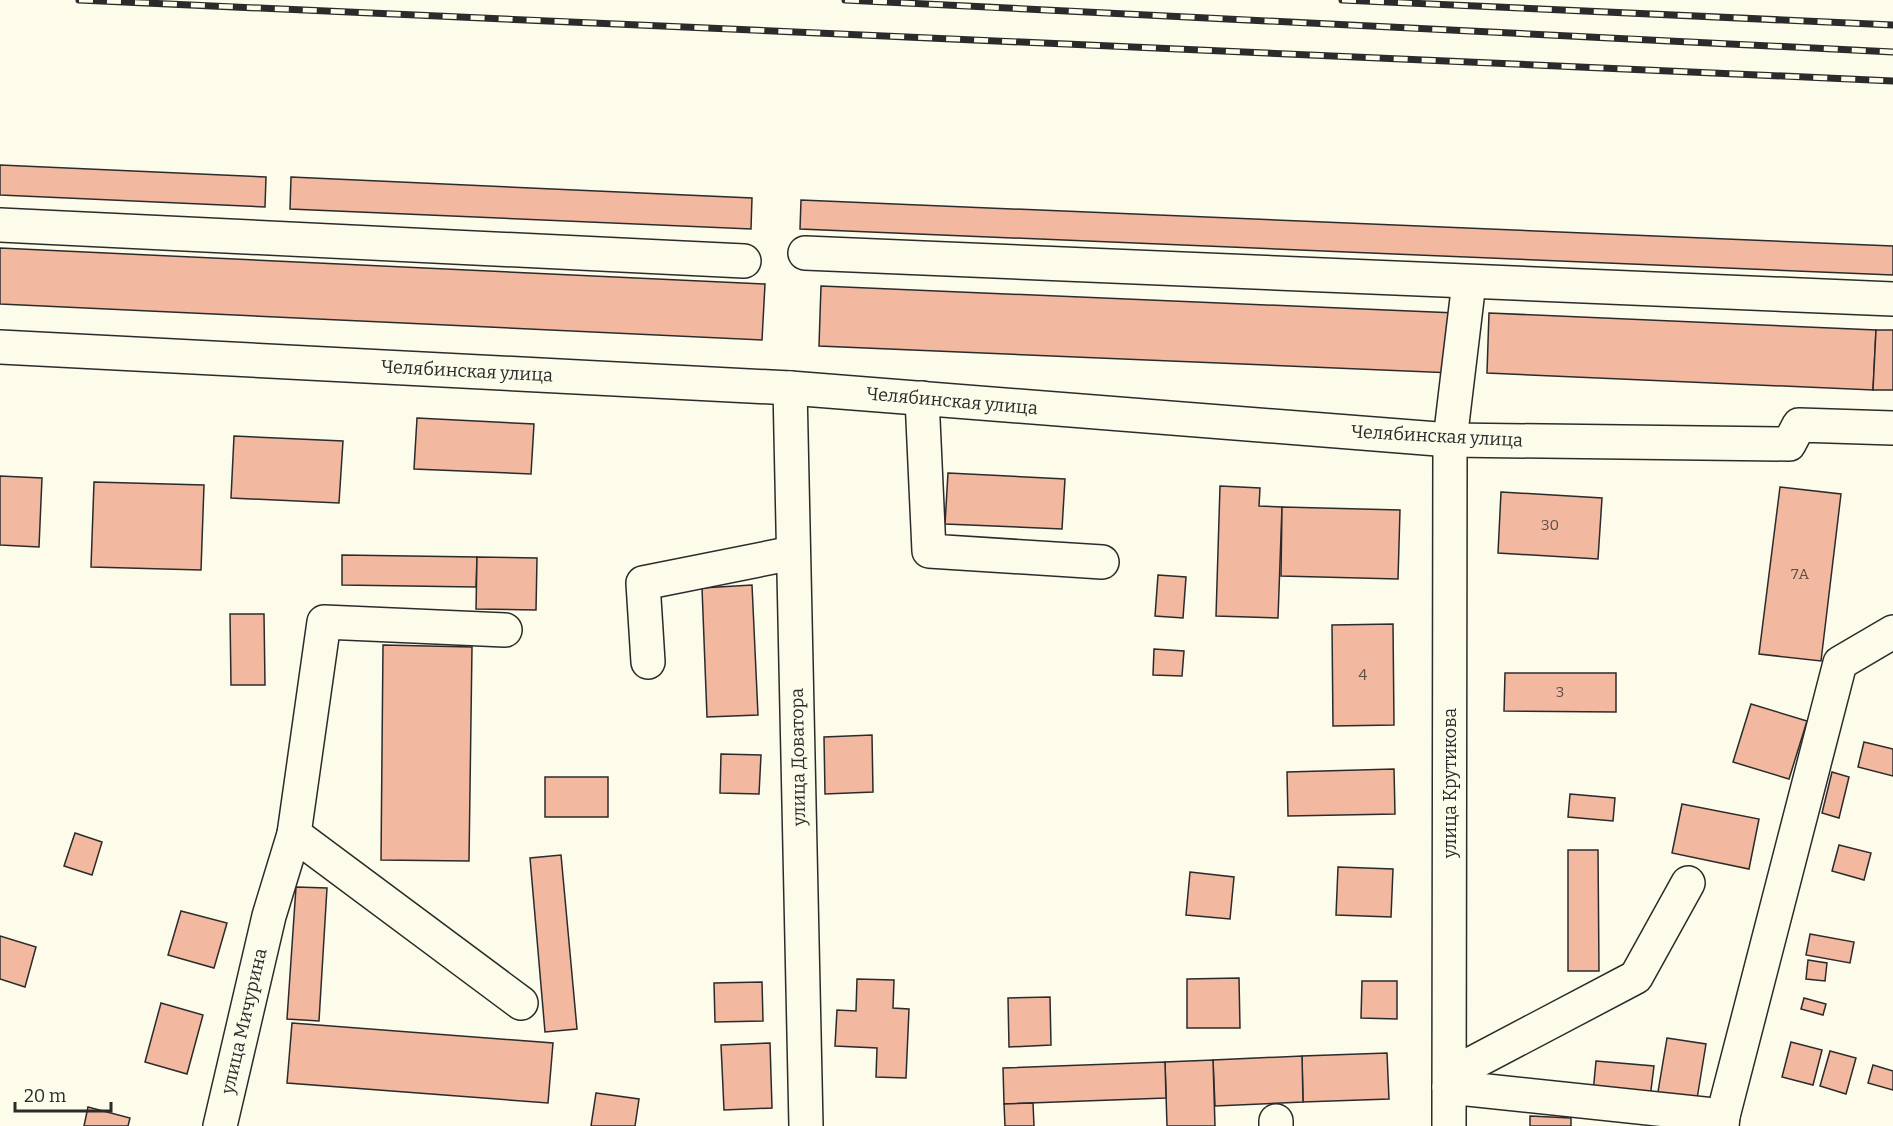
<svg xmlns="http://www.w3.org/2000/svg" width="1893" height="1126" font-family="Bitter,serif">
	<style>
		.building { fill: #f2b8a0; stroke: #2b2b2b; stroke-width: 1.5 }
		.lines { fill: none; stroke-linecap: round; stroke-linejoin: round }
		.minor-casing { stroke: #2b2b2b; stroke-width: 36 }
		.minor { stroke: #fdfbea; stroke-width: 33 }
		.rail-casing { stroke: #2b2b2b; stroke-width: 7 }
		.rail { stroke: #fdfbea; stroke-width: 4.5; stroke-dasharray: 14; stroke-linecap: butt }
		.labels { text-anchor: middle; stroke-width: 4.5; stroke-linejoin: round; paint-order: stroke }
		.number-label { font-size: 15px; fill: #5d4e48 }
		.street-label { font-size: 18px; fill: #2b2b2b; stroke: #fdfbea }
	</style>
	<rect width="100%" height="100%" fill="#fdfbea"/>
	<g class="building">
		<polygon points="0,165 266,177 265,207 0,195"/>
		<polygon points="291,177 752,198 751,229 290,209"/>
		<polygon points="801,200 1893,246 1893,275 800,229"/>
		<polygon points="0,248 765,284 762,340 0,304"/>
		<polygon points="821,286 1456,313 1453,373 819,346"/>
		<polygon points="1489,313 1876,330 1873,390 1487,373"/>
		<polygon points="1876,330 1893,330 1893,390 1873,390"/>
		<polygon points="417,418 534,424 531,474 414,469"/>
		<polygon points="234,436 343,441 339,503 231,498"/>
		<polygon points="948,473 1065,479 1062,529 945,524"/>
		<polygon points="0,476 42,478 39,547 0,545"/>
		<polygon points="94,482 204,485 201,570 91,567"/>
		<polygon points="1220,486 1260,488 1259,506 1282,507 1278,618 1216,616"/>
		<polygon points="1780,487 1841,494 1821,661 1759,654"/>
		<polygon points="1501,492 1602,498 1598,559 1498,553"/>
		<polygon points="1282,507 1400,510 1398,579 1281,576"/>
		<polygon points="342,555 477,557 476,587 342,585"/>
		<polygon points="477,557 537,558 536,610 476,609"/>
		<polygon points="1158,575 1186,577 1183,618 1155,616"/>
		<polygon points="752,585 758,715 707,717 702,588"/>
		<polygon points="230,614 264,614 265,685 231,685"/>
		<polygon points="1393,624 1394,725 1333,726 1332,625"/>
		<polygon points="383,645 472,647 469,861 381,860"/>
		<polygon points="1154,649 1184,651 1182,676 1153,675"/>
		<polygon points="1505,673 1616,673 1616,712 1504,711"/>
		<polygon points="1751,704 1807,721 1789,779 1733,762"/>
		<polygon points="872,735 873,792 825,794 824,737"/>
		<polygon points="1864,742 1893,749 1893,776 1858,767"/>
		<polygon points="721,754 761,755 759,794 720,793"/>
		<polygon points="1394,769 1395,814 1288,816 1287,772"/>
		<polygon points="1832,772 1849,777 1839,818 1822,813"/>
		<rect x="545" y="777" width="63" height="40"/>
		<polygon points="1570,794 1615,798 1613,821 1568,817"/>
		<polygon points="1682,804 1759,819 1749,869 1672,853"/>
		<polygon points="75,833 102,842 92,875 64,866"/>
		<polygon points="1839,845 1871,853 1864,880 1832,871"/>
		<polygon points="1568,850 1598,850 1599,971 1568,971"/>
		<polygon points="561,855 577,1029 545,1032 530,858"/>
		<polygon points="1338,867 1393,869 1391,917 1336,915"/>
		<polygon points="1190,872 1234,877 1230,919 1186,915"/>
		<polygon points="296,887 327,888 319,1021 287,1019"/>
		<polygon points="181,911 227,923 214,968 168,955"/>
		<polygon points="1810,934 1854,942 1850,963 1806,955"/>
		<polygon points="0,936 36,947 25,987 0,979"/>
		<polygon points="1808,960 1827,963 1825,981 1806,979"/>
		<polygon points="1239,978 1240,1028 1187,1028 1187,979"/>
		<polygon points="857,979 894,980 893,1008 909,1009 906,1078 876,1077 877,1048 835,1046 837,1010 856,1011"/>
		<polygon points="1362,981 1397,981 1397,1019 1361,1018"/>
		<polygon points="762,982 763,1021 715,1022 714,983"/>
		<polygon points="1050,997 1051,1045 1009,1047 1008,998"/>
		<polygon points="1804,998 1826,1004 1823,1015 1801,1009"/>
		<polygon points="161,1003 203,1015 187,1074 145,1062"/>
		<polygon points="292,1023 553,1043 548,1103 287,1083"/>
		<polygon points="1667,1038 1706,1044 1696,1105 1657,1098"/>
		<polygon points="1791,1042 1822,1050 1813,1085 1782,1077"/>
		<polygon points="770,1043 772,1108 724,1110 721,1045"/>
		<polygon points="1830,1051 1856,1058 1846,1094 1820,1086"/>
		<polygon points="1387,1053 1389,1099 1303,1102 1302,1056"/>
		<polygon points="1302,1056 1303,1102 1215,1106 1213,1060"/>
		<polygon points="1213,1060 1215,1126 1167,1126 1165,1062"/>
		<polygon points="1596,1061 1654,1066 1650,1098 1593,1093"/>
		<polygon points="1165,1062 1166,1098 1004,1104 1003,1068"/>
		<polygon points="1873,1065 1893,1071 1893,1090 1868,1083"/>
		<polygon points="596,1093 639,1099 635,1126 591,1126"/>
		<polygon points="1033,1103 1034,1126 1005,1126 1004,1104"/>
		<polygon points="88,1107 130,1118 128,1126 84,1126"/>
		<polygon points="1530,1116 1571,1118 1571,1126 1530,1126"/>
	</g>
	<g class="lines">
		<defs>
			<g id="minor">
				<polyline points="0,225 744,261"/>
				<polyline points="805,253 1893,299"/>
				<polyline points="0,347 790,388 1450,440 1789,444 1799,425 1893,428"/>
				<polyline points="790,388 806,1126"/>
				<polyline points="922,398 929,551 1102,562"/>
				<polyline points="648,662 643,583 793,553"/>
				<polyline points="294,834 521,1003"/>
				<polyline points="1450,1075 1636,977 1688,883"/>
				<polyline points="1449,1087 1723,1116 1722,1126"/>
				<polyline points="1723,1116 1840,663 1893,632"/>
				<polyline points="1276,1121 1276,1126"/>
				<polyline points="220,1126 269,916 294,834 324,622 505,630"/>
				<polyline points="1449,1126 1450,440 1469,282"/>
			</g>
		</defs>
		<use href="#minor" class="minor-casing"/>
		<use href="#minor" class="minor"/>
		<defs>
			<g id="rail">
				<polyline points="79,0 1893,81"/>
				<polyline points="845,0 1893,52"/>
				<polyline points="1342,0 1893,25"/>
			</g>
		</defs>
		<use href="#rail" class="rail-casing"/>
		<use href="#rail" class="rail"/>
	</g>
	<g class="labels">
		<g class="number-label">
			<text x="1550" y="530">30</text>
			<text x="1800" y="579">7А</text>
			<text x="1363" y="680">4</text>
			<text x="1560" y="697">3</text>
		</g>
		<g class="street-label">
			<text transform="translate(467 371) rotate(3)" y="6">Челябинская улица</text>
			<text transform="translate(952 401) rotate(5)" y="6">Челябинская улица</text>
			<text transform="translate(1437 436) rotate(3)" y="6">Челябинская улица</text>
			<text transform="translate(798 757) rotate(-91)" y="6">улица Доватора</text>
			<text transform="translate(1450 783) rotate(-90)" y="6">улица Крутикова</text>
			<text transform="translate(244 1021) rotate(-77)" y="6">улица Мичурина</text>
		</g>
	</g>
	<path d="M15 1102v9h96v-9" fill="none" stroke="#2b2b2b" stroke-width="3"/>
	<text x="24" y="1102" font-size="18" fill="#2b2b2b" stroke="#fdfbea" stroke-width="4.5" paint-order="stroke">20 m</text>
</svg>
